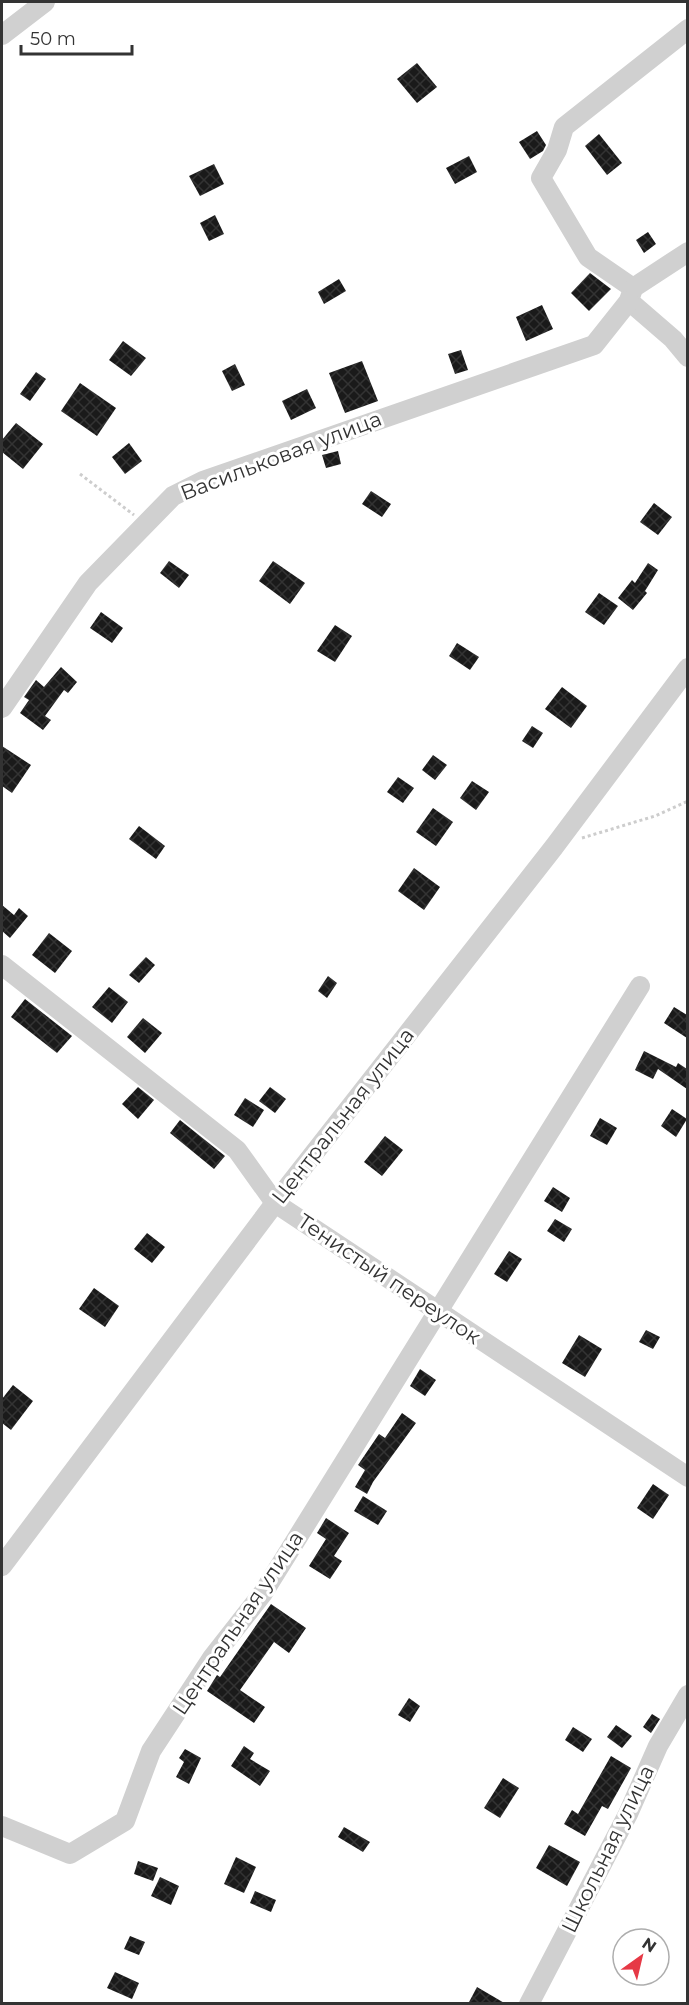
<svg xmlns="http://www.w3.org/2000/svg" width="689" height="2005" font-family="Montserrat,sans-serif">
	<style>
		.building { fill: url(#building-cross-hatch) }
		.lines { fill: none; stroke-linecap: round; stroke-linejoin: round }
		.path { stroke: #cdcdcd; stroke-width: 3; stroke-dasharray: 3 3; stroke-linecap: butt }
		.minor { stroke: #d0d0d0; stroke-width: 20 }
		.labels { text-anchor: middle; stroke-width: 6; stroke-linejoin: round; paint-order: stroke }
		.street-label { font-size: 21px; fill: #333; stroke: #fff }
	</style>
	<defs>
		<pattern id="building-cross-hatch" width="8" height="8" patternUnits="userSpaceOnUse" patternTransform="scale(1.5)"><rect width="8" height="8" fill="#1a1a1a"/><path d="M0 0l8 8M0 8l8-8" fill="none" stroke="#333"/></pattern>
	</defs>
	<rect width="100%" height="100%" fill="#fff"/>
	<g class="building">
		<polygon points="417,63 437,87 417,103 397,79"/>
		<polygon points="537,131 546,145 543,151 530,159 519,142"/>
		<polygon points="599,134 622,163 607,175 585,146"/>
		<polygon points="469,156 477,172 455,184 446,168"/>
		<polygon points="214,164 224,184 200,196 189,176"/>
		<polygon points="215,215 224,234 209,241 200,223"/>
		<polygon points="648,232 656,244 644,253 636,240"/>
		<polygon points="590,273 611,289 589,311 571,293"/>
		<polygon points="339,279 346,291 324,304 318,292"/>
		<polygon points="542,305 553,329 526,341 516,317"/>
		<polygon points="123,341 146,358 131,376 109,360"/>
		<polygon points="461,350 468,370 455,374 448,354"/>
		<polygon points="362,361 378,401 345,413 329,373"/>
		<polygon points="235,364 245,385 232,391 222,371"/>
		<polygon points="36,372 46,379 30,401 20,394"/>
		<polygon points="80,383 116,408 97,436 61,411"/>
		<polygon points="307,389 316,408 291,420 282,401"/>
		<polygon points="16,423 43,444 23,469 2,452 2,440"/>
		<polygon points="129,443 142,461 125,474 112,457"/>
		<polygon points="338,451 341,464 326,468 322,455"/>
		<polygon points="371,491 391,504 382,517 362,504"/>
		<polygon points="654,503 672,517 658,535 640,522"/>
		<polygon points="169,561 189,575 179,588 160,573"/>
		<polygon points="273,561 305,583 290,604 259,581"/>
		<polygon points="648,563 658,570 645,591 647,593 633,610 618,598 632,580 635,583"/>
		<polygon points="599,593 618,606 604,625 585,612"/>
		<polygon points="101,612 123,628 112,643 90,628"/>
		<polygon points="335,625 352,636 335,662 317,651"/>
		<polygon points="457,643 479,657 470,670 449,656"/>
		<polygon points="61,667 77,682 68,693 64,690 45,716 51,720 43,730 20,713 29,700 24,697 36,680 44,687"/>
		<polygon points="562,687 587,706 571,728 545,709"/>
		<polygon points="532,726 543,733 533,748 522,741"/>
		<polygon points="2,746 31,765 12,793 2,786"/>
		<polygon points="433,755 447,765 435,780 422,770"/>
		<polygon points="398,777 414,788 403,803 387,792"/>
		<polygon points="472,781 489,792 476,810 460,798"/>
		<polygon points="433,808 453,822 436,846 416,832"/>
		<polygon points="139,826 165,846 156,859 129,839"/>
		<polygon points="414,868 440,887 424,910 398,891"/>
		<polygon points="2,905 14,915 19,908 28,916 10,938 2,931"/>
		<polygon points="49,933 72,951 55,973 32,955"/>
		<polygon points="146,957 155,965 139,983 129,975"/>
		<polygon points="328,976 337,983 327,998 318,991"/>
		<polygon points="109,987 128,1002 112,1023 92,1007"/>
		<polygon points="25,999 72,1036 57,1053 11,1017"/>
		<polygon points="674,1007 687,1015 687,1038 664,1023"/>
		<polygon points="143,1018 162,1033 145,1053 127,1037"/>
		<polygon points="644,1051 676,1067 678,1063 687,1069 687,1089 658,1069 653,1079 635,1070"/>
		<polygon points="138,1087 154,1100 138,1119 122,1104"/>
		<polygon points="270,1087 286,1099 275,1113 259,1101"/>
		<polygon points="245,1098 264,1110 253,1127 234,1115"/>
		<polygon points="672,1109 687,1119 676,1137 661,1126"/>
		<polygon points="600,1118 617,1128 607,1145 590,1136"/>
		<polygon points="180,1120 225,1156 214,1169 170,1133"/>
		<polygon points="385,1136 403,1150 382,1176 364,1162"/>
		<polygon points="553,1187 570,1198 562,1212 544,1201"/>
		<polygon points="555,1219 572,1229 564,1242 547,1231"/>
		<polygon points="147,1233 165,1247 152,1263 134,1249"/>
		<polygon points="509,1251 522,1259 507,1282 494,1274"/>
		<polygon points="94,1288 119,1306 105,1327 79,1309"/>
		<polygon points="646,1330 660,1337 653,1349 639,1342"/>
		<polygon points="579,1335 602,1349 585,1377 562,1363"/>
		<polygon points="420,1369 436,1380 425,1396 410,1386"/>
		<polygon points="13,1385 33,1401 11,1430 2,1423 2,1399"/>
		<polygon points="402,1413 416,1423 373,1482 367,1494 355,1487 365,1470 358,1465 379,1434 385,1438"/>
		<polygon points="653,1484 669,1495 653,1519 637,1508"/>
		<polygon points="363,1496 387,1511 378,1525 354,1511"/>
		<polygon points="326,1518 349,1533 334,1556 342,1561 330,1579 309,1566 326,1539 317,1533"/>
		<polygon points="271,1604 306,1628 289,1653 274,1642 240,1690 265,1707 254,1723 207,1691 217,1675 220,1677"/>
		<polygon points="409,1698 420,1706 410,1722 398,1715"/>
		<polygon points="652,1714 660,1719 651,1733 643,1727"/>
		<polygon points="616,1725 632,1736 622,1748 607,1737"/>
		<polygon points="573,1727 592,1739 583,1752 565,1740"/>
		<polygon points="244,1746 254,1753 250,1759 270,1771 260,1786 231,1766"/>
		<polygon points="185,1749 201,1758 189,1784 176,1777 184,1762 179,1758"/>
		<polygon points="611,1756 631,1768 608,1809 602,1806 585,1836 564,1824 572,1810 578,1814"/>
		<polygon points="503,1778 519,1788 500,1818 484,1808"/>
		<polygon points="344,1827 370,1842 363,1852 338,1837"/>
		<polygon points="549,1845 580,1862 567,1886 536,1868"/>
		<polygon points="236,1857 256,1867 244,1893 224,1884"/>
		<polygon points="138,1861 158,1868 153,1881 134,1874"/>
		<polygon points="160,1877 179,1886 171,1905 151,1896"/>
		<polygon points="255,1891 276,1900 271,1912 250,1903"/>
		<polygon points="130,1936 145,1942 139,1955 124,1949"/>
		<polygon points="115,1972 139,1983 132,1999 107,1988"/>
		<polygon points="477,1987 506,2004 468,2004"/>
	</g>
	<g class="lines">
		<g class="path">
			<polyline points="80,474 134,515"/>
			<polyline points="582,838 655,816 688,801"/>
		</g>
		<g class="minor">
			<polyline points="688,29 564,127 557,150 541,178 588,257 633,288 629,301 673,339 688,357"/>
			<polyline points="2,35 45,2"/>
			<polyline points="633,288 688,252"/>
			<polyline points="2,708 88,583 173,496 203,481 594,345 629,301"/>
			<polyline points="2,965 237,1150 275,1203 688,1477"/>
			<polyline points="2,1566 275,1203 554,847 688,668"/>
			<polyline points="2,1826 70,1854 125,1821 151,1751 212,1658 263,1593 640,986"/>
			<polyline points="529,2004 628,1814 658,1746 688,1695"/>
		</g>
	</g>
	<g class="labels">
		<g class="street-label">
			<text transform="translate(281 456) rotate(-21)" y="7">Васильковая улица</text>
			<text transform="translate(343 1116) rotate(-52)" y="7">Центральная улица</text>
			<text transform="translate(389 1279) rotate(34)" y="7">Тенистый переулок</text>
			<text transform="translate(238 1623) rotate(-56)" y="7">Центральная улица</text>
			<text transform="translate(608 1849) rotate(-64)" y="7">Школьная улица</text>
		</g>
	</g>
	<rect width="689" height="2005" fill="none" stroke="#333333" stroke-width="6"/>
	<g transform="translate(641 1957) rotate(34)"><circle r="28" fill="#ffffff" stroke="#adadad" stroke-width="1.5"/>
	<path d="M0-4.5L10 22L0 15L-10 22Z" fill="#e63946"/>
	<text y="-9" font-size="16" font-weight="bold" text-anchor="middle" fill="#333333">N</text>
	</g>
	<path d="M21 45v9h111v-9" fill="none" stroke="#333333" stroke-width="3"/>
	<text x="30" y="45" font-size="18" fill="#333333" stroke="#ffffff" stroke-width="4.5" paint-order="stroke">50 m</text>
</svg>
